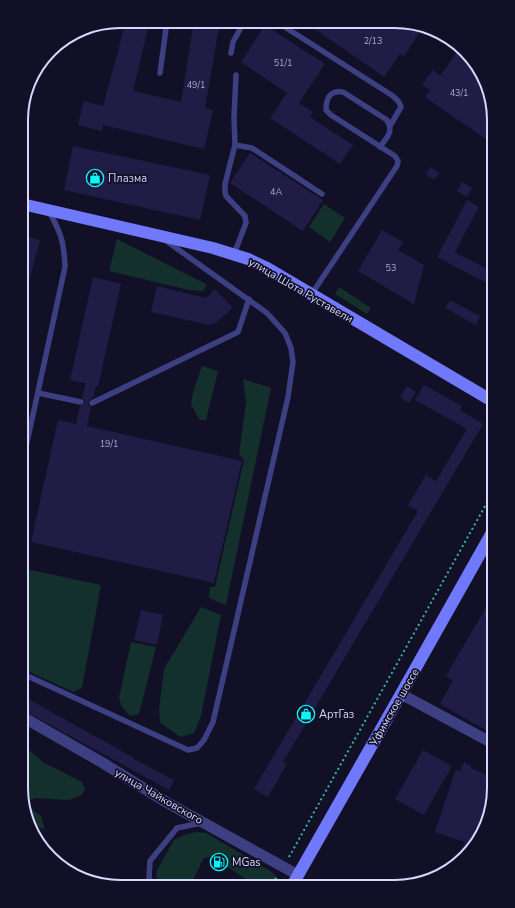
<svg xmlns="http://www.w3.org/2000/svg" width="515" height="908" font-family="'Nunito Sans',sans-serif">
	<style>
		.green { fill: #13302c }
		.building { fill: #211c46 }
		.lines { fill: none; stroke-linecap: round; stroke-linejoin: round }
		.path { stroke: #33b5a1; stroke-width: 2; stroke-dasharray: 2 3; stroke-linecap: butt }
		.lane { stroke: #3c4083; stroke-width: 5.5 }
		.street { stroke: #3c4083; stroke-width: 11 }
		.secondary { stroke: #7079fb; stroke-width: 12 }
		.labels { text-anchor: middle; stroke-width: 3.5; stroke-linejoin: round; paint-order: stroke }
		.number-label { font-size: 9px; fill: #aaa8d0 }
		.poi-label { font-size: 11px; fill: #d7d6fe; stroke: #121026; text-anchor: start }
		.street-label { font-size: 11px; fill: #d7d6fe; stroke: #121026 }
		.rim { fill: none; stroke: #d7d6fe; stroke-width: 2 }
	</style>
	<rect width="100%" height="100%" fill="#121026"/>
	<g class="green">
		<polygon points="324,204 345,218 330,242 309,227"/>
		<polygon points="117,239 206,284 204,291 189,290 109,271"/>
		<polygon points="339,287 371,308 367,314 335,294"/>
		<polygon points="202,366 218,371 206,420 200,420 191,405 193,392"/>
		<polygon points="243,379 271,388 226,605 209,598 210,587 215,587 244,460 239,454 246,402"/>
		<polygon points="21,568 101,585 82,688 73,692 21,668"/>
		<polygon points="201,607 221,615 201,716 194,733 181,737 160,723 159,710 164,669"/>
		<polygon points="131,642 156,647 139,714 130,716 122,707 119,698"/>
		<polygon points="21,743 43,762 82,782 85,789 82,795 69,800 35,798 24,803 41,816 45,830 28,822 26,820 21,788"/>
		<polygon points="196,832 206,833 272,872 277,878 276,884 253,884 214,858 207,857 203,859 191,885 159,885 156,876 157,870 174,840 184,835"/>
	</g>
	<g class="building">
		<polygon points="126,21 150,21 133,91 181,102 194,21 220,22 205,108 213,110 204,149 103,125 102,131 78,125 84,101 103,106"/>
		<polygon points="305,22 414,23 423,27 404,56 400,54 384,77"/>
		<polygon points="265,25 325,64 299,103 313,112 310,117 353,145 340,164 270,118 287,93 241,62"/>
		<polygon points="461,46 489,88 494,120 494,145 425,97 430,90 422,85 433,70 440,76"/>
		<polygon points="73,146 210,175 200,220 64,190"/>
		<polygon points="250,153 323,200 303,231 230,183"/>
		<polygon points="431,167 439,173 434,180 426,174"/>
		<polygon points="462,182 472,188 467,197 457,191"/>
		<polygon points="467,200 479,207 455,252 494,273 494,287 437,257"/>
		<polygon points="382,230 403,242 398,250 424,265 414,304 358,271"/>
		<polygon points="22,235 40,240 29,282 22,280"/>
		<polygon points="93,277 121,284 98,386 96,386 93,398 88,402 88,405 91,407 87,426 242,461 214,583 31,542 58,420 76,424 80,406 85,403 85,400 82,398 86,383 70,380"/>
		<polygon points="157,286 206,298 215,289 233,308 218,321 210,325 151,312"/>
		<polygon points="450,300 480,316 476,325 445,308"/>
		<polygon points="424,385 462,406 460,410 483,424 283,762 287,764 268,797 254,789 418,511 408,505 426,475 436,481 467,429 415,400"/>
		<polygon points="407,386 416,392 409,403 400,397"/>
		<polygon points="488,604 494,607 494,720 487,731 440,704 453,681 446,676"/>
		<polygon points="141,610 163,615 157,645 134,640"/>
		<polygon points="21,695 134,758 134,759 174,780 169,790 21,709"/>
		<polygon points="423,750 452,766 424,815 395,799"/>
		<polygon points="464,762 472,767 471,768 494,778 494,791 483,816 486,816 473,849 459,859 465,842 435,832 456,769 460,771"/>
	</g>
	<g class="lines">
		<g class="path">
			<polyline points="289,857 494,490"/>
			<polyline points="273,884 277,876"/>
		</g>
		<g class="lane">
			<polyline points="277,22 393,96 399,102 401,107 390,126"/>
			<polyline points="231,53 233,42 244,22"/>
			<polyline points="160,73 167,21"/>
			<polyline points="235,145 252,148 322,194"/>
			<polyline points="234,254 246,223 245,216 226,196 225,192 225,184 235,145 234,117 236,75"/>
			<path d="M 311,295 L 397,166 L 398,161 L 395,156 L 331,115 L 326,110 C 326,98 330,90 343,92 L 387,120 C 394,132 387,137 380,147"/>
			<polyline points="38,393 81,402"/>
			<polyline points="92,403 238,332 249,299"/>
			<path d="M 21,470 L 65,267 C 64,242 61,232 48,210"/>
			<polyline points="21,673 188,750 197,748 204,740 213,722 288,397 293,362 291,348 285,333 267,313 165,240"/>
			<polyline points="152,885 149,878 150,861 177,828 201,823"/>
			<path d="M 206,885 C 215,880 229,882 239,884"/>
		</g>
		<g class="street">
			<polyline points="401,694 494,744"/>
			<polyline points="21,716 103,763 166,802 298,875"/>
		</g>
		<g class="secondary">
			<polyline points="22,204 213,248 248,259 267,268 494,402"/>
			<polyline points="293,884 401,694 494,529"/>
		</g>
	</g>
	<defs>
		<symbol id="shop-ring" viewBox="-11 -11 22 22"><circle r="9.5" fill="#121026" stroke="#08f7f8" stroke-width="1.5"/><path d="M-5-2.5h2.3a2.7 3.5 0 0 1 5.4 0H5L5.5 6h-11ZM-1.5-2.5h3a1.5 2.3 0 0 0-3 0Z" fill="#08f7f8"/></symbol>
		<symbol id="fuel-ring" viewBox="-11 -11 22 22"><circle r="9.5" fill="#121026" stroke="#08f7f8" stroke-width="1.5"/><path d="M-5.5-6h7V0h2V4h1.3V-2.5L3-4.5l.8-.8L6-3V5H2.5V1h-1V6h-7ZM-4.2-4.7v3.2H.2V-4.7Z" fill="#08f7f8"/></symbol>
	</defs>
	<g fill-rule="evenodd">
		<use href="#shop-ring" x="85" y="168" width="20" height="20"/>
		<use href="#shop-ring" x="296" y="704" width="20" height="20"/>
		<use href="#fuel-ring" x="209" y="852" width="20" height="20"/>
	</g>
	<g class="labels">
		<g class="number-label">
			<text x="373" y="44">2/13</text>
			<text x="283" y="66">51/1</text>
			<text x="196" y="88">49/1</text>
			<text x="459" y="96">43/1</text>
			<text x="276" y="195">4А</text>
			<text x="391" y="271">53</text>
			<text x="109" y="447">19/1</text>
		</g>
		<g class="poi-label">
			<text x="108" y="182">Плазма</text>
			<text x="319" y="718">АртГаз</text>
			<text x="232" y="866">MGas</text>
		</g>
		<g class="street-label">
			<text transform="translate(301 290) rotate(30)" y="4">улица Шота Руставели</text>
			<text transform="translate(394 707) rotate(-60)" y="4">Уфимское шоссе</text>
			<text transform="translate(159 796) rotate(30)" y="4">улица Чайковского</text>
		</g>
	</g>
	<path d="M0 0H515V908H0ZM120 28H395A92 92 0 0 1 487 120V788A92 92 0 0 1 395 880H120A92 92 0 0 1 28 788V120A92 92 0 0 1 120 28Z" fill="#121026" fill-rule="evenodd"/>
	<path class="rim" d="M120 28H395A92 92 0 0 1 487 120V788A92 92 0 0 1 395 880H120A92 92 0 0 1 28 788V120A92 92 0 0 1 120 28Z"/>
</svg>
